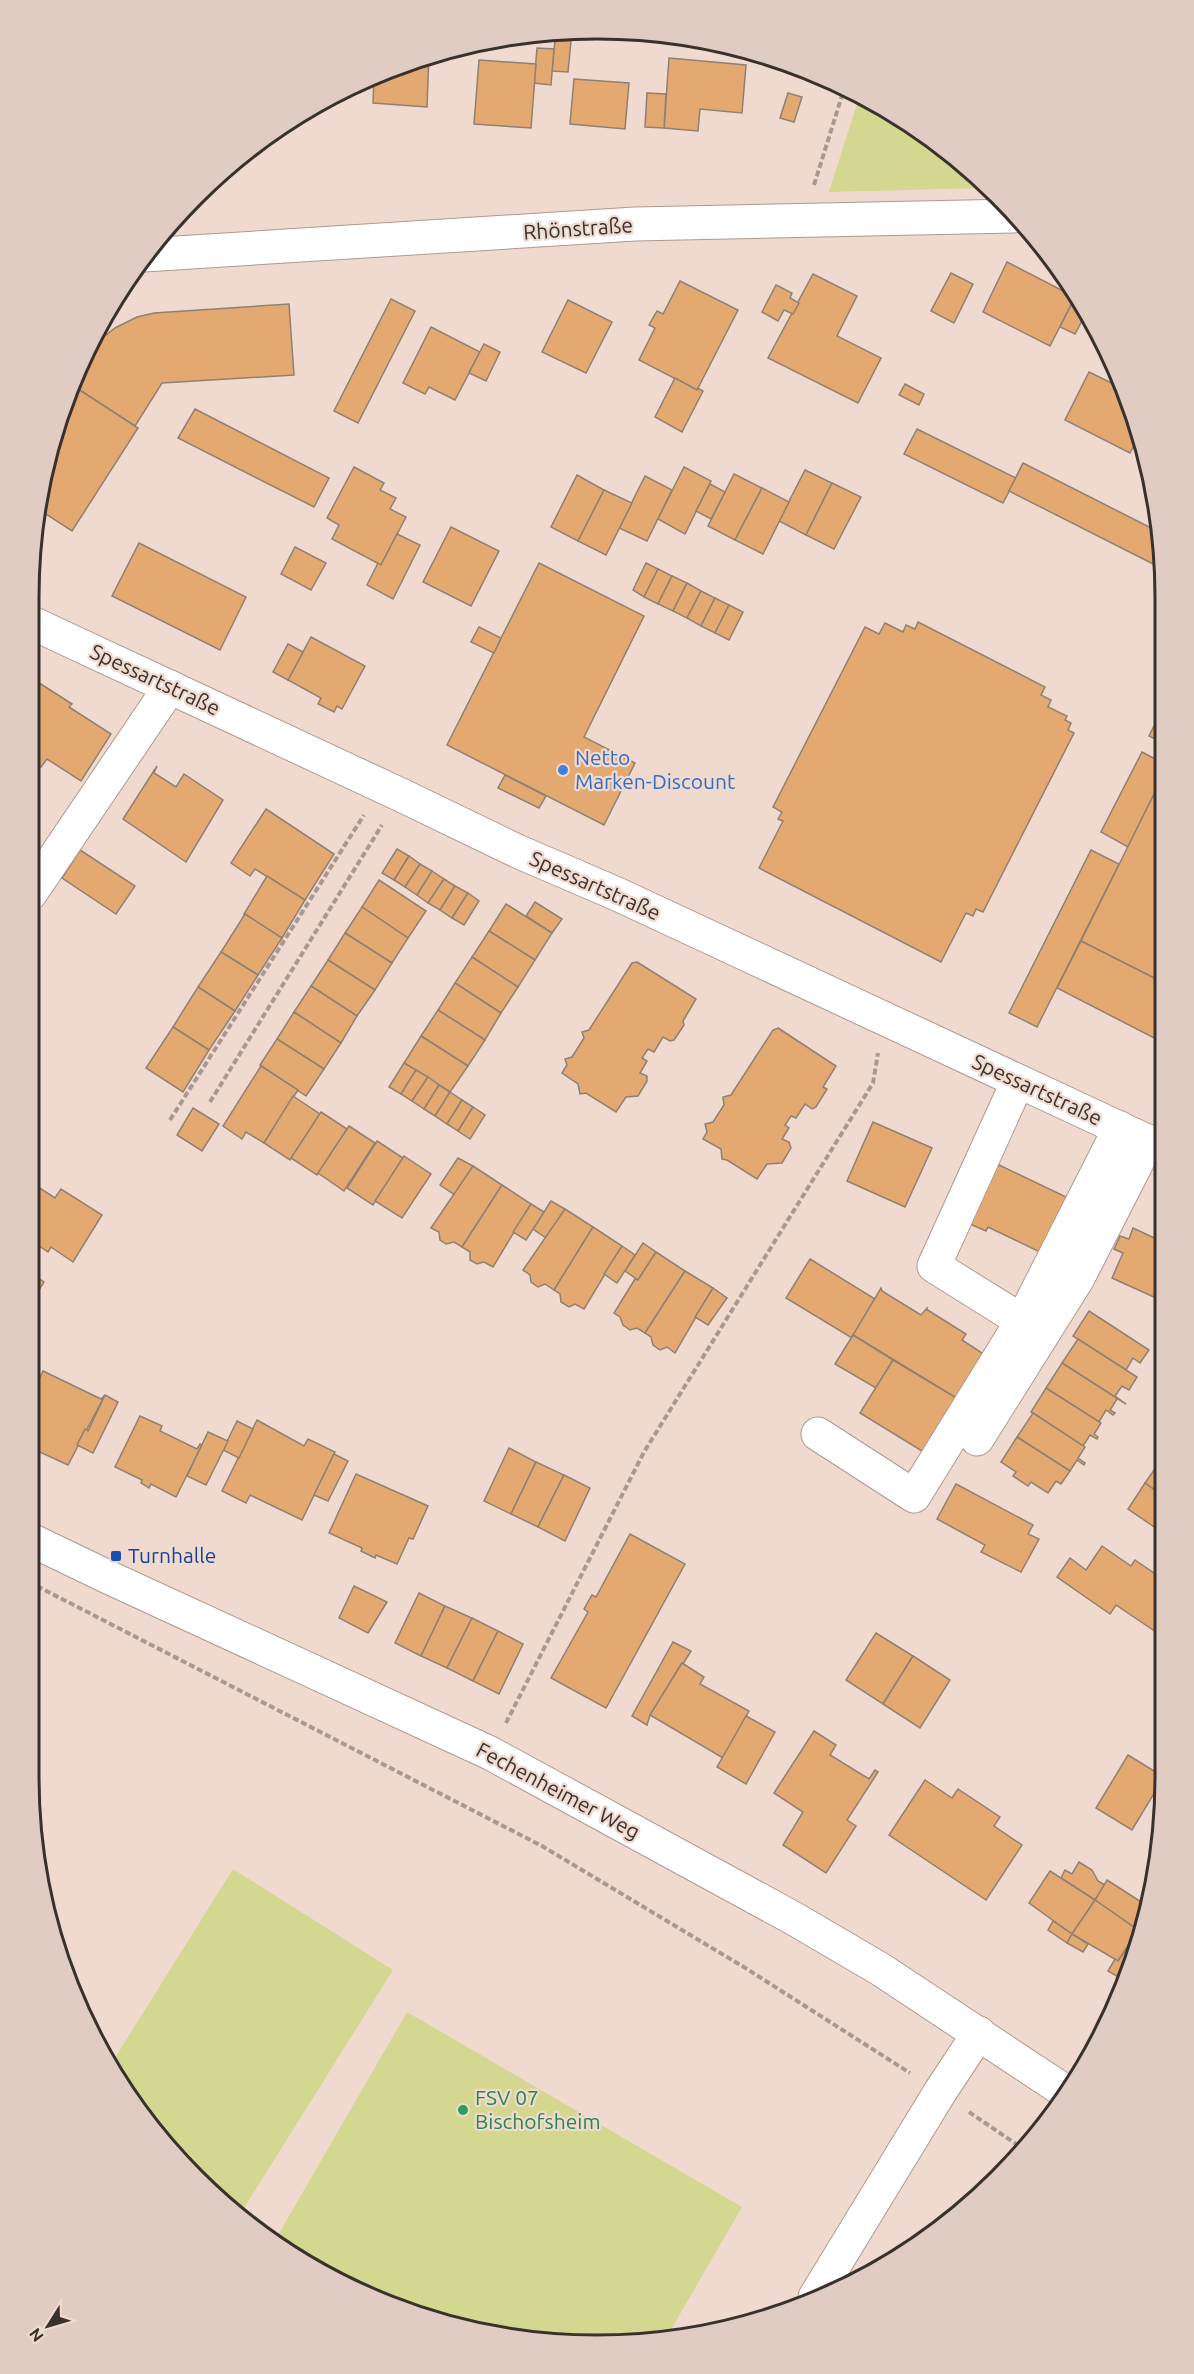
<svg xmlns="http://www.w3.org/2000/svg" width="1194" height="2374" font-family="Ubuntu,sans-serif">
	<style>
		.green { fill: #d3d78f }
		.building { fill: #e4a871; stroke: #908072; stroke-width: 1.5 }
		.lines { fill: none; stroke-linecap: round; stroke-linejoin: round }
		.minor-casing { stroke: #ae998f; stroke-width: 35 }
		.path { stroke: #a99891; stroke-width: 4; stroke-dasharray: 6 3; stroke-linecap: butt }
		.minor { stroke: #fff; stroke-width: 33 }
		.shop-dot { fill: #3f7fe0; stroke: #f0dad0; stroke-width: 2 }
		.transit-dot { fill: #1a4fb4; stroke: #f0dad0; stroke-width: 2 }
		.leisure-dot { fill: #2e9e5b; stroke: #f0dad0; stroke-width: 2 }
		.labels { text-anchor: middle; stroke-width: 4.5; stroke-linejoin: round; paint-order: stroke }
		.street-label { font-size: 21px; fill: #39312d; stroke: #f0dad0 }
		.shop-label { font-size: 21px; fill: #366cbe; stroke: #f0dad0; text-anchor: start }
		.transit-label { font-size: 21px; fill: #164399; stroke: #f0dad0; text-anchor: start }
		.leisure-label { font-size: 21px; fill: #27864d; stroke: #f0dad0; text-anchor: start }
		.rim { fill: none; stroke: #39312d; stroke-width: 3 }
	</style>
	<rect width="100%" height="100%" fill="#f0dad0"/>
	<g class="green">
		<polygon points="860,94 943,146 986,188 829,192"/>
		<polygon points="233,1869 393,1970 239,2216 222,2204 146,2123 113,2061"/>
		<polygon points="407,2012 742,2207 665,2340 486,2335 312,2269 274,2242"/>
	</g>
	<g class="building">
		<polygon points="555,40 571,41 568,72 552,71"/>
		<polygon points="537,48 554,49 551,85 534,83"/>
		<polygon points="429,55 427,107 373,103 374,77 414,59"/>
		<polygon points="669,58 746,65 742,113 700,109 698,131 664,128"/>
		<polygon points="479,60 536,64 531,128 474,124"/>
		<polygon points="574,79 629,83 625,129 570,124"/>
		<polygon points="647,93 666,94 664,128 645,127"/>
		<polygon points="788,93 802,97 794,122 780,118"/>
		<polygon points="1007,262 1075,297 1050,346 983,312"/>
		<polygon points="951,273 973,284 954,323 931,311"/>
		<polygon points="813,274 857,296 837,336 881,358 858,403 768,358"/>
		<polygon points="680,281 738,310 697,390 639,360 655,328 649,325 657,311 663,314"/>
		<polygon points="776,285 792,293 790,298 799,303 793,314 784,310 778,321 762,312"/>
		<polygon points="1075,297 1085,315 1075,334 1060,327"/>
		<polygon points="391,299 415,311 358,423 334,411"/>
		<polygon points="568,300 612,322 586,373 542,352"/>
		<polygon points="289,304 294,375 162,383 135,426 72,385 79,368 96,343 115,328 137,317 154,313"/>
		<polygon points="431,327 480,352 455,400 429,387 425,394 403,383"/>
		<polygon points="484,344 500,352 486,381 469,373"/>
		<polygon points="1089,372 1122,388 1119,393 1127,397 1138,438 1130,453 1065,420"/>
		<polygon points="675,378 697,390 698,388 703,391 682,432 655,417"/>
		<polygon points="905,384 924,394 919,405 899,395"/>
		<polygon points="72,385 138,428 72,531 38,509 48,450"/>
		<polygon points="195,409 329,478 314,507 178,438"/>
		<polygon points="917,429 1016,478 1003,503 904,454"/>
		<polygon points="1023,463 1161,533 1161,568 1009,491"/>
		<polygon points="354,467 384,483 380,490 396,498 390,509 406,517 381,565 332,539 339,525 327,518"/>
		<polygon points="684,467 711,481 685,534 658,519"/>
		<polygon points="805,470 832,483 806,535 779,521"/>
		<polygon points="734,474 762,488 735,540 708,526"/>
		<polygon points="577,475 604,490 578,541 551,527"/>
		<polygon points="645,476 672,490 647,541 619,528"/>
		<polygon points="832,483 861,497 834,549 806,535"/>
		<polygon points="710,484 725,492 711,519 696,511"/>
		<polygon points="762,488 789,502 763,554 735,540"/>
		<polygon points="604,490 632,503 606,555 578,541"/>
		<polygon points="451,527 499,551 471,606 423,582"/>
		<polygon points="397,534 420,545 393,599 367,585 378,563 381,565"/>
		<polygon points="139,543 246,597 220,650 112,596"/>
		<polygon points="295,547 326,563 311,590 281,574"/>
		<polygon points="539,563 644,616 584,737 635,763 604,825 447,745"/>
		<polygon points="646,563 658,569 644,597 633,590"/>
		<polygon points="658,569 672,576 658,604 644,597"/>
		<polygon points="672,576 687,583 673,611 658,604"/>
		<polygon points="687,583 701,591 687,618 673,611"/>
		<polygon points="701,591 715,598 701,626 687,618"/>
		<polygon points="715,598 729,605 715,633 701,626"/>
		<polygon points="729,605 743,612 729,640 715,633"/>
		<polygon points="918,622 1045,687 1041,695 1051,700 1048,707 1067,716 1065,720 1071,723 1068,730 1074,733 983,912 976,909 973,916 966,913 941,962 759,868 783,821 778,819 782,812 773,807 865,627 879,634 885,623 903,632 906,625 915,629"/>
		<polygon points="479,627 501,638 494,653 471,642"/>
		<polygon points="311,637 365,666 342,709 337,706 334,712 318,704 321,698 288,680"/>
		<polygon points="288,644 303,652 288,680 273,672"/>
		<polygon points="30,677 72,704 69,707 111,734 81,781 47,759 41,767 30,760"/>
		<polygon points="1161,712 1161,742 1149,736"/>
		<polygon points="1142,752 1161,762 1161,780 1128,847 1101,832"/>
		<polygon points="157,766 154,773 176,787 184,774 223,800 186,862 123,819"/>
		<polygon points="505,775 546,796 539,808 498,788"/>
		<polygon points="1161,780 1162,982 1081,941"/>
		<polygon points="266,809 334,854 305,900 255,869 250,876 231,863"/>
		<polygon points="397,849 409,856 394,880 382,873"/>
		<polygon points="80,850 135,886 116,914 62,878"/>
		<polygon points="1091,850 1119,864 1037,1027 1009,1013"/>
		<polygon points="409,856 420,864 405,887 394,880"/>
		<polygon points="420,864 432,871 417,895 405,887"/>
		<polygon points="432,871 444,879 428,903 417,895"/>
		<polygon points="267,876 305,900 282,938 244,914"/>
		<polygon points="444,879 455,886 440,910 428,903"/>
		<polygon points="379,880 426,911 408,938 362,907"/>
		<polygon points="455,886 468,893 452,918 440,910"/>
		<polygon points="468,893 479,901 464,925 452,918"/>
		<polygon points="535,902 562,919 552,933 526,916"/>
		<polygon points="506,904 552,933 535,960 489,931"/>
		<polygon points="362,907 408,938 392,963 345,933"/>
		<polygon points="245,914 282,938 258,975 221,952"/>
		<polygon points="489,931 535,960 518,987 472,957"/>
		<polygon points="345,933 392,963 375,990 328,960"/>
		<polygon points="1081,941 1162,982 1162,1042 1057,988"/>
		<polygon points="221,952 258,975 235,1011 198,987"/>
		<polygon points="472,957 518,987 501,1013 455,983"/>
		<polygon points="328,960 375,990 357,1016 311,986"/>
		<polygon points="637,962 696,999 683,1021 684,1025 674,1040 670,1041 663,1037 654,1052 648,1049 642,1058 647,1061 640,1073 647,1076 647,1081 638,1096 626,1097 616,1112 586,1093 580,1094 578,1084 562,1073 567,1065 565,1059 572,1057 584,1038 582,1032 589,1030 632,963"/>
		<polygon points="455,983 501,1013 485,1040 438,1010"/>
		<polygon points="311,986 357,1016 341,1043 294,1012"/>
		<polygon points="198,987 235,1011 209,1050 173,1027"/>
		<polygon points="438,1010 485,1040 468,1066 421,1036"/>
		<polygon points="294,1012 341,1043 324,1069 277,1039"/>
		<polygon points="173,1027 209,1050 183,1092 146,1068"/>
		<polygon points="778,1028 836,1066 823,1087 827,1089 816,1107 812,1109 805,1104 796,1118 791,1116 785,1125 789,1128 782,1139 789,1142 791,1148 782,1163 767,1164 757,1179 727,1160 722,1159 721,1149 703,1139 707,1132 705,1124 713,1122 724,1105 723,1097 731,1095 773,1030"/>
		<polygon points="421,1036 468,1066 450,1092 404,1063"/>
		<polygon points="277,1039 324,1069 306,1096 260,1065"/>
		<polygon points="404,1063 416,1070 401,1094 389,1087"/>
		<polygon points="261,1066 298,1090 264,1143 246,1132 242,1139 223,1126"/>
		<polygon points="416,1070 428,1077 412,1101 401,1094"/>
		<polygon points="428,1077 439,1085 424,1109 412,1101"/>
		<polygon points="439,1085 450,1092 435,1116 424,1109"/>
		<polygon points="450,1092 462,1100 447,1124 435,1116"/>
		<polygon points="293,1096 320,1114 290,1160 264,1143"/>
		<polygon points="462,1100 473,1107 458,1131 447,1124"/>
		<polygon points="473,1107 485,1115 470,1139 458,1131"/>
		<polygon points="193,1108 219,1124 202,1151 177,1135"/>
		<polygon points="321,1112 347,1129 317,1175 291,1158"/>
		<polygon points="873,1122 932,1148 905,1207 847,1181"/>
		<polygon points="349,1126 375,1143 344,1191 318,1173"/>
		<polygon points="377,1141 403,1158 373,1205 347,1188"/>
		<polygon points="404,1156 431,1174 402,1218 375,1201"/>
		<polygon points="458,1158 473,1166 455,1195 440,1185"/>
		<polygon points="997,1164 1066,1197 1069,1196 1040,1252 988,1227 986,1231 970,1224"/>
		<polygon points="473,1166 502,1185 462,1247 454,1242 446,1244 440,1240 439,1232 431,1228"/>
		<polygon points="35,1185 55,1198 61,1189 102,1215 73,1262 51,1247 48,1252 35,1243 38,1239 29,1233 29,1194"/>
		<polygon points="502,1185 531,1204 493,1267 484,1262 477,1264 470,1260 470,1252 462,1247"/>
		<polygon points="551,1201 565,1209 546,1238 533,1229"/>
		<polygon points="531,1204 544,1212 526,1240 513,1232"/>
		<polygon points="565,1209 593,1227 554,1290 545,1284 538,1287 531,1282 530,1275 523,1270"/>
		<polygon points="593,1227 622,1246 584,1309 575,1304 569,1307 561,1302 560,1294 554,1290"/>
		<polygon points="1133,1228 1163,1242 1163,1282 1156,1298 1112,1278 1123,1253 1114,1249 1120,1236 1129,1239"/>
		<polygon points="643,1243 656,1252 638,1280 625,1271"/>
		<polygon points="622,1246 635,1255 617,1283 604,1274"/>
		<polygon points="656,1252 685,1271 645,1333 637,1328 630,1330 623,1325 620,1317 614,1313 635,1279 638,1280"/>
		<polygon points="810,1259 875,1299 852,1338 786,1298"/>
		<polygon points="685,1271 713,1288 675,1353 667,1347 660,1350 653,1345 651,1337 645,1333"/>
		<polygon points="29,1272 44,1282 29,1306"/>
		<polygon points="713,1288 727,1298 708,1325 695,1317"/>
		<polygon points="881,1288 882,1291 921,1315 928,1307 926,1309 966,1334 962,1340 988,1357 963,1402 853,1335"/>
		<polygon points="1089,1311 1149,1350 1140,1363 1133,1358 1126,1370 1073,1336"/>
		<polygon points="853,1335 893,1360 876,1388 835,1364"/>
		<polygon points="1078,1339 1137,1377 1129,1390 1122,1386 1115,1396 1126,1404 1062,1363"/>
		<polygon points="893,1360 963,1402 930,1456 860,1413"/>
		<polygon points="1062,1363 1115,1397 1117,1399 1110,1410 1115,1413 1113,1415 1106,1410 1099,1422 1046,1388"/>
		<polygon points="43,1371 101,1399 105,1395 68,1465 33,1449 37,1440 29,1436 29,1393 32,1394"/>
		<polygon points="1046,1388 1101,1423 1094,1434 1098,1437 1097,1439 1090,1435 1083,1446 1031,1412"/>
		<polygon points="105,1395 118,1402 93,1453 77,1445 85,1429 88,1431"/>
		<polygon points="1033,1413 1085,1447 1078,1458 1085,1463 1084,1465 1077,1460 1070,1471 1017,1437"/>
		<polygon points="140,1416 162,1426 160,1431 197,1449 200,1444 202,1445 176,1497 151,1484 149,1488 141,1483 142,1480 115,1467"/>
		<polygon points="257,1420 304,1446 308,1439 335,1452 302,1520 250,1495 246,1503 222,1491"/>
		<polygon points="237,1421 253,1429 239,1458 223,1450"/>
		<polygon points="208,1432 228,1441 206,1485 187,1476"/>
		<polygon points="1017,1437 1070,1471 1061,1484 1056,1481 1048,1493 1031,1482 1028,1486 1013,1476 1016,1472 1001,1462"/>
		<polygon points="509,1448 536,1462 511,1514 484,1501"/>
		<polygon points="334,1454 348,1461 328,1501 314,1495"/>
		<polygon points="1163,1457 1163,1496 1145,1483"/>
		<polygon points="536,1462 564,1475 538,1527 511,1514"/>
		<polygon points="356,1474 428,1506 413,1539 409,1538 397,1564 376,1555 375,1558 361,1551 362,1548 329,1533"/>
		<polygon points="564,1475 590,1488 565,1541 538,1527"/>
		<polygon points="1145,1483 1163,1496 1163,1533 1128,1509"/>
		<polygon points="956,1484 1033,1525 1028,1534 1039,1539 1021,1572 981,1552 985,1545 937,1519"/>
		<polygon points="630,1534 685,1564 606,1708 551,1678 588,1612 584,1609 592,1595 596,1597"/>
		<polygon points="1102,1546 1131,1566 1135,1560 1164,1580 1164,1620 1156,1632 1116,1605 1110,1614 1057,1577 1070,1558 1086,1570"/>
		<polygon points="354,1586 387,1602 368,1633 339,1618"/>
		<polygon points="419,1593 445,1606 421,1656 395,1643"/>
		<polygon points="445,1606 472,1618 447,1668 421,1656"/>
		<polygon points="472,1618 498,1631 473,1681 447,1668"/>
		<polygon points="498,1631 523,1644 499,1694 473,1681"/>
		<polygon points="876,1633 913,1656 883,1704 846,1680"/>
		<polygon points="673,1642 691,1651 683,1664 682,1663 650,1715 647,1725 632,1716"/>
		<polygon points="913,1656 950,1680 920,1728 883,1704"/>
		<polygon points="682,1663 704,1677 700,1684 749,1711 723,1758 650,1715"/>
		<polygon points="746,1716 775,1732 746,1784 717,1767"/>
		<polygon points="814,1731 836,1745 830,1755 869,1779 875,1770 878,1772 847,1820 856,1826 826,1873 783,1845 803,1812 774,1793"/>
		<polygon points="1128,1755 1164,1777 1132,1830 1096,1808"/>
		<polygon points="925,1780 952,1798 958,1789 1000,1817 994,1826 1022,1845 986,1900 889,1835"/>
		<polygon points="1079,1862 1092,1870 1098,1881 1105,1885 1095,1900 1061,1878 1065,1870 1072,1874"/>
		<polygon points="1050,1871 1095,1900 1072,1934 1029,1903"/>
		<polygon points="1107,1880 1149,1907 1148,1915 1138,1930 1095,1900"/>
		<polygon points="1095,1900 1138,1930 1118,1961 1072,1934"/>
		<polygon points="1053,1921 1072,1934 1067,1943 1048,1930"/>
		<polygon points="1072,1934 1088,1944 1083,1952 1067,1943"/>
		<polygon points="1131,1942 1138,1947 1125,1981 1108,1971 1115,1959 1118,1961"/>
	</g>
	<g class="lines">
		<defs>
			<g id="minor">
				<polyline points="144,255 635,224 1014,216"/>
				<polyline points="30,622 401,795 517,851 617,894 1162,1148"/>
				<polyline points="30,894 170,687"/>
				<polyline points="1018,1081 934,1266 1022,1321 1120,1128"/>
				<polyline points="818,1434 914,1496 1022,1321"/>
				<polyline points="977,1439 1078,1278 1148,1141"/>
				<polyline points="29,1539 108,1577 490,1753 793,1918 880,1969 1063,2090"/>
				<polyline points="815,2297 940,2092 979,2033"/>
			</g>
		</defs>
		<use href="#minor" class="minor-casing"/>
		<g class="path">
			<polyline points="814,185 845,86"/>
			<polyline points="210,1102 382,825"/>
			<polyline points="170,1120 364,815"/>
			<polyline points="29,1582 542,1846 747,1969 910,2073"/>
			<polyline points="506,1723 644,1452 873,1083 878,1053"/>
			<polyline points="969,2112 1022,2148"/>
		</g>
		<use href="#minor" class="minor"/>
	</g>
	<circle class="shop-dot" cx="563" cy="770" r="6"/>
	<rect class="transit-dot" x="110" y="1550" width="12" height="12" rx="3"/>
	<circle class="leisure-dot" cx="463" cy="2110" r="6"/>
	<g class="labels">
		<g class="street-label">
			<text transform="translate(578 229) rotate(-4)" y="7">Rhönstraße</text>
			<text transform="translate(155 680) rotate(25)" y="7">Spessartstraße</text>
			<text transform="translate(595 886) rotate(24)" y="7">Spessartstraße</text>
			<text transform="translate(1037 1090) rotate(25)" y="7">Spessartstraße</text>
			<text transform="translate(558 1791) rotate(28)" y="7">Fechenheimer Weg</text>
		</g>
		<g class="shop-label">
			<text x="575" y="765">Netto<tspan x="575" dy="24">Marken-Discount</tspan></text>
		</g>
		<g class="transit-label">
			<text x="128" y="1563">Turnhalle</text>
		</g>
		<g class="leisure-label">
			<text x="475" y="2105">FSV 07<tspan x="475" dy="24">Bischofsheim</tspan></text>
		</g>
	</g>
	<path d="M0 0H1194V2374H0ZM597 39H597A558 558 0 0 1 1155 597V1777A558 558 0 0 1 597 2335H597A558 558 0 0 1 39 1777V597A558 558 0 0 1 597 39Z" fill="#e1ccc3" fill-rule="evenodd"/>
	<path class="rim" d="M597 39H597A558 558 0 0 1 1155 597V1777A558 558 0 0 1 597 2335H597A558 558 0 0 1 39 1777V597A558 558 0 0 1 597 39Z"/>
	<g transform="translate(48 2326) rotate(233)" stroke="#f0dad0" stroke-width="4.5" paint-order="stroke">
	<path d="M0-4.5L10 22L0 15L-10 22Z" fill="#39312d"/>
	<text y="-9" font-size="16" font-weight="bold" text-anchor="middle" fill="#39312d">N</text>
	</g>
</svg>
